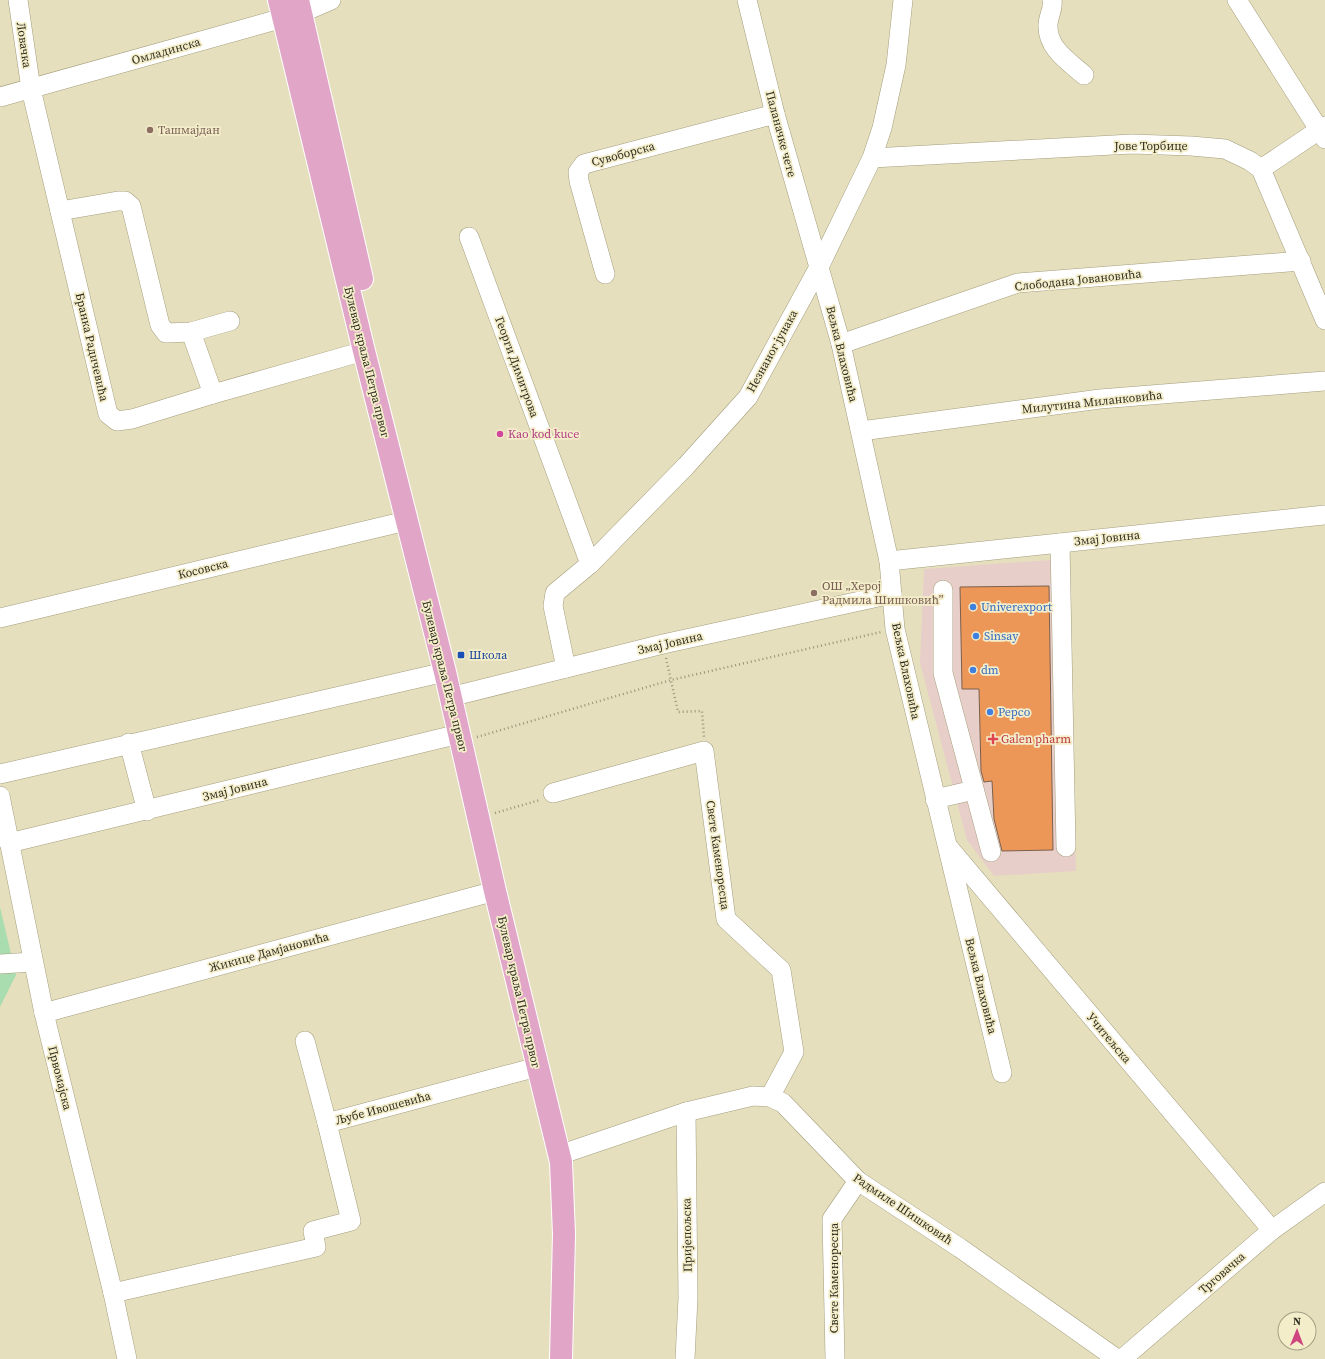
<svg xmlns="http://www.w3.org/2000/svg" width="1325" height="1359" font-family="'Source Serif 4',serif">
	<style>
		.commercial { fill: #e8cec9 }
		.green { fill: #a9ddaf }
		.building { fill: #ec9757; stroke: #7b604d }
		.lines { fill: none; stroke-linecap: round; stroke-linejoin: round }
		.minor-casing { stroke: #a49e7d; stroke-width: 20 }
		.major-casing { stroke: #fff; stroke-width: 24 }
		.path { stroke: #99947b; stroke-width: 2.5; stroke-dasharray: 1 3; stroke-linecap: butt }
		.minor { stroke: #fff; stroke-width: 19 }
		.major { stroke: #e1a5c7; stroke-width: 22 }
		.education-dot { fill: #8d6e63; stroke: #f4edca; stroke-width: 1.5 }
		.hotel-dot { fill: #d1479c; stroke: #f4edca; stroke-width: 1.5 }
		.shop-dot { fill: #3f7fe0; stroke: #f4edca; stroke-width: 1.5 }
		.transit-dot { fill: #1a4fb4; stroke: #f4edca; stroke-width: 1.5 }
		.health-dot { fill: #e0444e; stroke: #f4edca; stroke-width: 1.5 }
		.labels { text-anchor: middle; stroke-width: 3.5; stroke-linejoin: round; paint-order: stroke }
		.street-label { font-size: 12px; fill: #2f2d20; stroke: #f4edca }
		.education-label { font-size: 12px; fill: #785e54; stroke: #f4edca; text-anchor: start }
		.hotel-label { font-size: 12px; fill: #b23c85; stroke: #f4edca; text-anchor: start }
		.shop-label { font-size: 12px; fill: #366cbe; stroke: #f4edca; text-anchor: start }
		.transit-label { font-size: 12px; fill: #164399; stroke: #f4edca; text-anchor: start }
		.health-label { font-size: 12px; fill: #be3a42; stroke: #f4edca; text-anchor: start }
	</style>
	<rect width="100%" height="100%" fill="#e6dfbd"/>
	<polygon class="commercial" points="1065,559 1076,871 994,876 967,840 920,663 924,569"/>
	<polygon class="green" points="0,907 16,975 0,1007"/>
	<polygon class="building" points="1049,586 1053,850 1002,851 994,819 992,781 984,782 981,771 979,689 962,689 960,587"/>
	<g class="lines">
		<defs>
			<g id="minor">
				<polyline points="18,0 31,89 108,414 117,421 132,419 213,394 364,351"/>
				<polyline points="747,0 775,114 841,344 889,561 895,629 1002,1073"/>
				<path d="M 1052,0 C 1054,9 1048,16 1048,25 C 1047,48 1068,61 1084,75"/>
				<polyline points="1237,0 1325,139"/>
				<polyline points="0,97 301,13 331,0"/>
				<polyline points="872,158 1132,144 1191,146 1225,149 1250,161 1261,169 1325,320"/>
				<polyline points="1261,169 1325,126"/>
				<polyline points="60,211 118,201 125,201 131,206 160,325 166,333 191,332 230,321"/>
				<polyline points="469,237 590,564"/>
				<polyline points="605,274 579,181 578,172 584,164 775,114"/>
				<polyline points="191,332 213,394"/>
				<polyline points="841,344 1018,283 1301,261"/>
				<polyline points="861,431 1100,399 1325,381"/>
				<polyline points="1060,543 1066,847"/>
				<polyline points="889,561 1325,515"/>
				<polyline points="943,590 943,673 991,852"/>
				<polyline points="0,618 406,521"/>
				<polyline points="566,668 553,606 555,593 590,564 686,466 748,397 819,267 872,158 882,128 896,65 903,0"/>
				<polyline points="450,697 663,644 892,594"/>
				<polyline points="129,743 147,811"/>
				<polyline points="0,774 445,672"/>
				<polyline points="553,793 704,751 726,919 781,970 794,1052 770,1097"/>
				<polyline points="0,796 44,1013 113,1293 127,1359"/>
				<polyline points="935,799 974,790"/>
				<polyline points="9,843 459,734"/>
				<polyline points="949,848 1272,1230"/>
				<polyline points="0,964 33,962"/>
				<polyline points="44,1013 495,891"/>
				<polyline points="305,1041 327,1123"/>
				<polyline points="571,1151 686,1112 753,1096 770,1097 783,1103 858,1181 960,1248 1117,1359"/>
				<polyline points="113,1293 316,1247 313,1231 351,1221 327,1123 537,1067"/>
				<polyline points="685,1359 688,1298 686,1112"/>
				<polyline points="835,1359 832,1219 858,1181"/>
				<polyline points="1122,1359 1272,1230 1325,1192"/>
			</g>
			<g id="major">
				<polyline points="279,0 364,351 445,672 495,891 561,1162 564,1234 561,1359"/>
				<polyline points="298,0 362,279"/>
			</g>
		</defs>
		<use href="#minor" class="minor-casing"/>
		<use href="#major" class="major-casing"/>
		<g class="path">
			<polyline points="666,658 678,712 702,711 704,737"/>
			<polyline points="477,737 671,680 881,632"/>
			<polyline points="495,813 540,800"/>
		</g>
		<use href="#minor" class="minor"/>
		<use href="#major" class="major"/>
	</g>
	<g class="education-dot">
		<circle cx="150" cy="130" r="4"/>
		<circle cx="814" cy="593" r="4"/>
	</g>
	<circle class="hotel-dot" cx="500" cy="434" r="4"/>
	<g class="shop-dot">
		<circle cx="973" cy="607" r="4"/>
		<circle cx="976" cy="636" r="4"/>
		<circle cx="973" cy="670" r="4"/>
		<circle cx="990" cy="712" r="4"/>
	</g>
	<rect class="transit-dot" x="457" y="651" width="8" height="8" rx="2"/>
	<path class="health-dot" d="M991 733h4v4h4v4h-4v4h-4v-4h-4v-4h4z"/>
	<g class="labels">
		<g class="street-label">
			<text transform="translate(24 45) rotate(82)" y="4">Ловачка</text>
			<text transform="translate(166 51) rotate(-16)" y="4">Омладинска</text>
			<text transform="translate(781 134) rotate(75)" y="4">Паланачке чете</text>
			<text x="1151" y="150">Јове Торбице</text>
			<text transform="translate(623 154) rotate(-15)" y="4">Сувоборска</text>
			<text transform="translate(1078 280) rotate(-6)" y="4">Слободана Јовановића</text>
			<text transform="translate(92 347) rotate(77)" y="4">Бранка Радичевића</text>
			<text transform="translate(772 351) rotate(-61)" y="4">Незнаног јунака</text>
			<text transform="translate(842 354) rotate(76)" y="4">Вељка Влаховића</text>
			<text transform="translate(367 362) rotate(76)" y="4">Булевар краља Петра првог</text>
			<text transform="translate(517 367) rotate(70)" y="4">Георги Димитрова</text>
			<text transform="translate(1092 402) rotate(-6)" y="4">Милутина Миланковића</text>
			<text transform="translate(1107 538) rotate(-6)" y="4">Змај Јовина</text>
			<text transform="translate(203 569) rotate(-14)" y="4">Косовска</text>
			<text transform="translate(670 643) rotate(-13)" y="4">Змај Јовина</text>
			<text transform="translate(906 671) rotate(78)" y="4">Вељка Влаховића</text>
			<text transform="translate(445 676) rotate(76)" y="4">Булевар краља Петра првог</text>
			<text transform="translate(235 789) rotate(-14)" y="4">Змај Јовина</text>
			<text transform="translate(718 855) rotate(82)" y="4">Свете Каменоресца</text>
			<text transform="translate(269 952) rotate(-15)" y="4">Жикице Дамјановића</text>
			<text transform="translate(981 986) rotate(76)" y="4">Вељка Влаховића</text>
			<text transform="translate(519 992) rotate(77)" y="4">Булевар краља Петра првог</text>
			<text transform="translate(1109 1038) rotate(50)" y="4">Учитељска</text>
			<text transform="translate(60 1078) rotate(76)" y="4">Првомајска</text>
			<text transform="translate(383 1108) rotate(-15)" y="4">Љубе Ивошевића</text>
			<text transform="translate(903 1209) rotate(34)" y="4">Радмиле Шишковић</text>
			<text transform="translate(687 1235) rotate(-91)" y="4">Пријепољска</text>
			<text transform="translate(1222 1273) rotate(-41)" y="4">Трговачка</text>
			<text transform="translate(834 1278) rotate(-90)" y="4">Свете Каменоресца</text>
		</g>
		<g class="education-label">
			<text x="158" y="134">Ташмајдан</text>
			<text x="822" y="590">ОШ „Херој<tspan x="822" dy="14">Радмила Шишковић”</tspan></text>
		</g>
		<g class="hotel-label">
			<text x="508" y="438">Kao kod kuce</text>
		</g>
		<g class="shop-label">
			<text x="981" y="611">Univerexport</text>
			<text x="984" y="640">Sinsay</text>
			<text x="981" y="674">dm</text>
			<text x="998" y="716">Pepco</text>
		</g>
		<g class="transit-label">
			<text x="469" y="659">Школа</text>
		</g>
		<g class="health-label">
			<text x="1001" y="743">Galen pharm</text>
		</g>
	</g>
	<g transform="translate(1297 1331) rotate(1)"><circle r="19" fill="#f4edca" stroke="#a5a086"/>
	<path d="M0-3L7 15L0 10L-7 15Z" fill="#ce457f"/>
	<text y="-6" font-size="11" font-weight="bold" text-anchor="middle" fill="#2f2d20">N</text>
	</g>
</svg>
